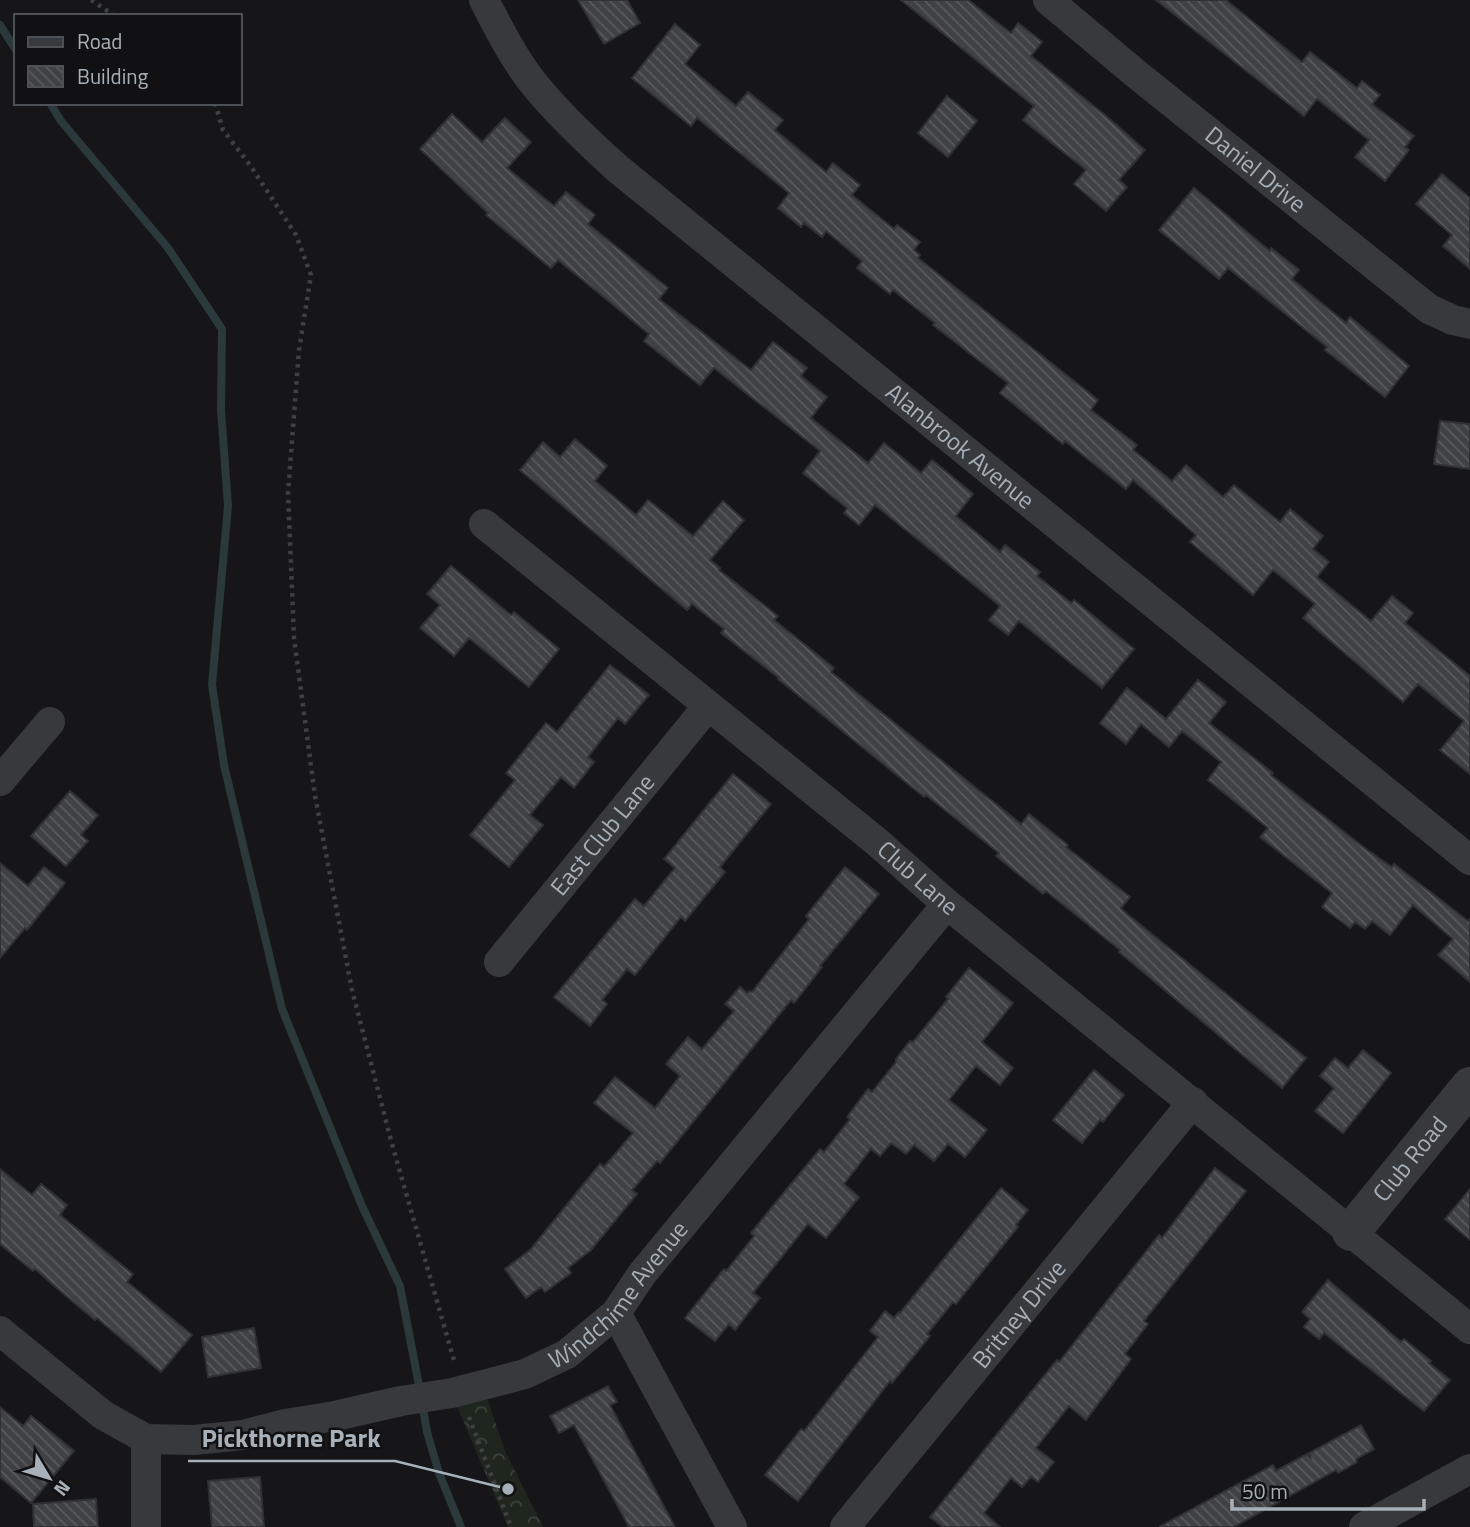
<svg xmlns="http://www.w3.org/2000/svg" width="1470" height="1527" font-family="'Titillium Web',sans-serif">
	<style>
		.park { fill: url(#park-crowns) }
		.lines { fill: none; stroke-linecap: round; stroke-linejoin: round }
		.stream { stroke: #2b383c; stroke-width: 8 }
		.building { fill: url(#building-back-hatch); stroke: #303134; stroke-width: 2 }
		.path { stroke: #3d4044; stroke-width: 4.5; stroke-dasharray: 3.5 5; stroke-linecap: butt }
		.minor { stroke: #37393d; stroke-width: 30 }
		.tertiary { stroke: #37393d; stroke-width: 38 }
		.labels { text-anchor: middle; stroke-width: 5; stroke-linejoin: round; paint-order: stroke }
		.street-label { font-size: 24px; fill: #a7b0b8; stroke: #111113 }
		.leader { fill: none; stroke: #a7b0b8; stroke-width: 2.5 }
		.callout-dot { fill: #a7b0b8; stroke: #111113; stroke-width: 2.5 }
		.callout-label { font-size: 26px; text-anchor: middle; font-weight: bold; fill: #a7b0b8; stroke: #111113; stroke-width: 5; stroke-linejoin: round; paint-order: stroke }
	</style>
	<defs>
		<pattern id="park-crowns" width="20" height="18" patternUnits="userSpaceOnUse" patternTransform="scale(1.75)"><rect width="20" height="18" fill="#1e261e"/><path d="M2 6a3 3 0 1 1 6 0M12 15a3 3 0 1 1 6 0" fill="none" stroke="#3c433d"/></pattern>
		<pattern id="building-back-hatch" width="6" height="6" patternUnits="userSpaceOnUse" patternTransform="scale(1.75)"><rect width="6" height="6" fill="#404145"/><path d="M-1 5l2 2M0 0l6 6M5-1l2 2" fill="none" stroke="#595a5e"/></pattern>
	</defs>
	<rect width="100%" height="100%" fill="#161618"/>
	<polygon class="park" points="487,1398 505,1451 543,1527 508,1527 457,1406"/>
	<g class="lines">
		<g class="stream">
			<polyline points="0,25 16,50"/>
			<polyline points="50,103 61,121 168,248 222,329 221,410 228,506 212,685 224,765 282,1009 362,1206 400,1286 420,1391"/>
			<polyline points="422,1403 427,1432 439,1473 461,1527"/>
		</g>
	</g>
	<g class="building">
		<polygon points="578,0 627,0 640,23 604,44"/>
		<polygon points="901,0 968,0 1011,33 1018,23 1042,42 1031,56 1105,115 1145,150 1119,180 1127,187 1106,211 1074,184 1086,170 1023,120 1034,106"/>
		<polygon points="1156,0 1226,0 1302,62 1310,52 1357,88 1362,81 1380,95 1372,104 1414,136 1405,147 1409,150 1385,181 1355,157 1369,140 1317,99 1304,116"/>
		<polygon points="675,24 700,45 685,64 736,106 748,92 783,120 775,130 826,172 833,163 860,185 852,195 894,229 897,225 920,242 914,250 920,255 918,258 1098,400 1091,410 1137,445 1133,450 1172,481 1186,465 1223,497 1234,485 1280,522 1290,509 1323,536 1313,549 1329,562 1317,577 1371,621 1392,596 1413,613 1405,623 1470,676 1470,774 1440,750 1464,721 1418,684 1403,702 1303,618 1315,604 1273,570 1253,595 1190,542 1196,535 1133,480 1126,489 1065,441 1063,444 1000,393 1008,383 933,325 935,323 893,290 890,294 857,268 862,261 826,231 822,237 804,223 801,227 778,208 789,193 697,118 691,126 632,78"/>
		<polygon points="947,96 977,121 948,157 918,133"/>
		<polygon points="452,114 482,142 505,118 531,142 507,168 554,206 566,192 595,215 588,224 668,288 659,299 751,370 773,342 807,368 801,376 827,397 811,418 868,463 884,443 921,473 932,460 973,494 956,516 1000,552 1005,545 1040,572 1037,576 1071,603 1074,600 1134,649 1102,688 1019,621 1008,635 989,620 1000,606 875,505 859,525 844,513 847,508 803,473 820,451 714,368 700,385 644,341 649,334 558,260 551,268 486,215 488,213 420,149"/>
		<polygon points="1442,174 1470,198 1470,269 1443,246 1452,235 1416,204"/>
		<polygon points="1194,188 1270,251 1271,248 1299,270 1292,279 1346,323 1350,317 1409,366 1385,397 1325,350 1327,347 1228,268 1219,279 1159,230"/>
		<polygon points="1440,421 1470,424 1470,469 1434,464"/>
		<polygon points="575,439 607,466 595,481 636,515 648,500 693,536 723,501 744,520 710,560 720,568 719,570 778,616 774,620 834,668 831,672 1021,824 1029,814 1068,845 1066,847 1130,897 1121,908 1127,914 1306,1058 1282,1088 1119,952 1120,950 1046,891 1043,894 996,856 999,853 926,795 924,797 778,679 779,678 721,633 724,629 692,604 687,610 520,470 543,442 560,457"/>
		<polygon points="451,566 511,615 514,612 559,649 529,687 469,638 454,656 420,628 440,605 427,594"/>
		<polygon points="610,665 649,695 625,724 618,718 588,757 594,762 574,788 561,777 530,815 543,825 509,867 470,835 515,780 506,773 546,723 557,732"/>
		<polygon points="1198,680 1226,702 1209,723 1273,773 1271,775 1366,849 1392,867 1394,864 1468,921 1470,919 1470,982 1438,955 1453,939 1413,905 1390,935 1372,921 1365,929 1355,922 1350,928 1322,907 1332,893 1260,837 1268,828 1208,780 1221,762 1182,731 1169,747 1141,724 1126,744 1100,723 1127,688 1166,719"/>
		<polygon points="733,774 771,804 720,867 725,872 685,921 681,917 635,975 627,969 602,1000 607,1004 590,1026 554,997 635,899 644,906 675,868 664,859"/>
		<polygon points="70,791 98,815 81,835 88,841 66,866 31,836"/>
		<polygon points="0,863 28,886 44,867 65,883 27,930 25,928 0,958"/>
		<polygon points="845,867 879,894 820,966 822,967 794,1003 791,1000 660,1163 657,1161 632,1190 637,1194 591,1250 568,1268 571,1273 545,1292 541,1287 526,1298 505,1269 530,1250 600,1164 604,1167 633,1133 594,1103 615,1077 655,1108 680,1076 666,1064 688,1037 702,1049 734,1011 725,1004 740,987 747,993 750,991 752,992 809,919 806,916"/>
		<polygon points="969,968 1013,1003 982,1042 1013,1068 1000,1085 976,1066 949,1100 987,1130 965,1157 948,1144 934,1161 914,1145 906,1154 891,1143 880,1156 871,1149 844,1184 859,1197 826,1238 808,1224 753,1293 760,1298 735,1330 729,1324 715,1341 685,1318 724,1269 726,1271 754,1236 751,1233 772,1207 820,1149 824,1152 850,1119 847,1117 868,1089 872,1092 896,1062 896,1059 910,1041 913,1042 948,999 946,997"/>
		<polygon points="1363,1050 1391,1073 1343,1133 1315,1111 1334,1088 1320,1076 1335,1058 1348,1068"/>
		<polygon points="1094,1070 1124,1095 1103,1122 1100,1120 1082,1143 1053,1120"/>
		<polygon points="1215,1168 1246,1191 1144,1321 1148,1324 1125,1354 1131,1359 1086,1420 1069,1406 1036,1448 1054,1462 1038,1482 1031,1477 1022,1487 1011,1478 984,1513 1000,1527 943,1527 930,1517 1057,1360 1059,1362 1159,1235 1162,1238"/>
		<polygon points="0,1169 32,1195 41,1184 67,1205 60,1215 133,1274 127,1282 192,1335 161,1372 97,1318 95,1320 73,1302 35,1269 33,1271 0,1244"/>
		<polygon points="1001,1188 1028,1210 1016,1225 1018,1227 956,1304 953,1302 927,1334 930,1336 892,1383 890,1381 798,1501 765,1475 801,1429 804,1431 878,1337 870,1331 885,1311 894,1318 899,1312 900,1313"/>
		<polygon points="1470,1189 1470,1240 1445,1219"/>
		<polygon points="1328,1280 1401,1342 1404,1339 1431,1361 1429,1363 1450,1380 1424,1411 1324,1333 1319,1339 1304,1327 1310,1319 1302,1312"/>
		<polygon points="254,1328 261,1368 208,1377 202,1337"/>
		<polygon points="608,1386 617,1402 610,1405 675,1527 629,1527 574,1425 559,1433 550,1416"/>
		<polygon points="0,1407 23,1426 31,1416 74,1451 31,1503 0,1477"/>
		<polygon points="1361,1425 1374,1449 1356,1459 1357,1462 1338,1473 1336,1470 1234,1527 1159,1527 1273,1465 1276,1471 1307,1454 1310,1457 1309,1453"/>
		<polygon points="260,1477 264,1527 212,1527 208,1481"/>
		<polygon points="96,1499 98,1527 34,1527 33,1504"/>
	</g>
	<g class="lines">
		<g class="path">
			<polyline points="91,0 115,16"/>
			<polyline points="215,103 223,130 250,165 296,235 311,275 299,350 288,493 294,638 315,796 352,990 392,1144 455,1364"/>
			<polyline points="469,1417 511,1527"/>
		</g>
		<g class="minor">
			<path id="s1" d="M 484,0 C 499,29 514,59 534,84 C 559,115 588,142 618,169 L 1470,860"/>
			<path id="s2" d="M 1048,0 L 1135,73 L 1429,309 L 1453,320 L 1470,324"/>
			<path id="s3" d="M 484,524 L 877,842 L 947,904 L 1470,1329"/>
			<polyline points="0,781 50,722"/>
			<path id="s4" d="M 499,962 L 708,706"/>
			<polyline points="616,1313 732,1527"/>
			<path id="s5" d="M 0,1331 L 103,1415 L 146,1439 L 194,1440 L 243,1435 L 285,1424 L 335,1416 L 401,1401 L 452,1393 L 525,1374 L 567,1354 L 616,1313 L 642,1274 L 947,904"/>
			<polyline points="146,1439 146,1527"/>
			<path id="s6" d="M 845,1527 L 1193,1102"/>
			<polyline points="1364,1527 1470,1469"/>
		</g>
		<path class="tertiary" id="s7" d="M 1351,1232 L 1470,1086"/>
	</g>
	<g class="labels">
		<g class="street-label">
			<text dy="8" stroke="none"><textPath href="#s2" startOffset="268">Daniel Drive</textPath></text>
			<text dy="8" stroke="none"><textPath href="#s1" startOffset="658">Alanbrook Avenue</textPath></text>
			<text dy="8" stroke="none"><textPath href="#s4" startOffset="164">East Club Lane</textPath></text>
			<text dy="8" stroke="none"><textPath href="#s3" startOffset="560">Club Lane</textPath></text>
			<text dy="8" stroke="none"><textPath href="#s7" startOffset="94">Club Road</textPath></text>
			<text dy="8" stroke="none"><textPath href="#s5" startOffset="693">Windchime Avenue</textPath></text>
			<text dy="8" stroke="none"><textPath href="#s6" startOffset="275">Britney Drive</textPath></text>
		</g>
	</g>
	<path class="leader" d="M508 1489L395 1461H188"/>
	<circle class="callout-dot" cx="508" cy="1489" r="7"/>
	<g class="callout-label">
		<text x="291" y="1447">Pickthorne Park</text>
	</g>
	<rect x="14" y="14" width="228" height="91" fill="#111113" stroke="#4d5155" stroke-width="2"/>
	<rect x="28" y="37" width="35" height="10" fill="#37393d" stroke="#4d5155" stroke-width="2"/>
	<text x="77" y="49" font-size="21" fill="#a7b0b8">Road</text>
	<rect x="28" y="66" width="35" height="21" fill="url(#building-back-hatch)" stroke="#4d5155" stroke-width="2"/>
	<text x="77" y="84" font-size="21" fill="#a7b0b8">Building</text>
	<g transform="translate(49 1478) rotate(128)" stroke="#111113" stroke-width="5" paint-order="stroke">
	<path d="M0-5L12 26L0 18L-12 26Z" fill="#a7b0b8"/>
	<text y="-10" font-size="19" font-weight="bold" text-anchor="middle" fill="#a7b0b8">N</text>
	</g>
	<path d="M1232 1499v10h192v-10" fill="none" stroke="#a7b0b8" stroke-width="3.5"/>
	<text x="1242" y="1499" font-size="21" fill="#a7b0b8" stroke="#111113" stroke-width="5" paint-order="stroke">50 m</text>
</svg>
